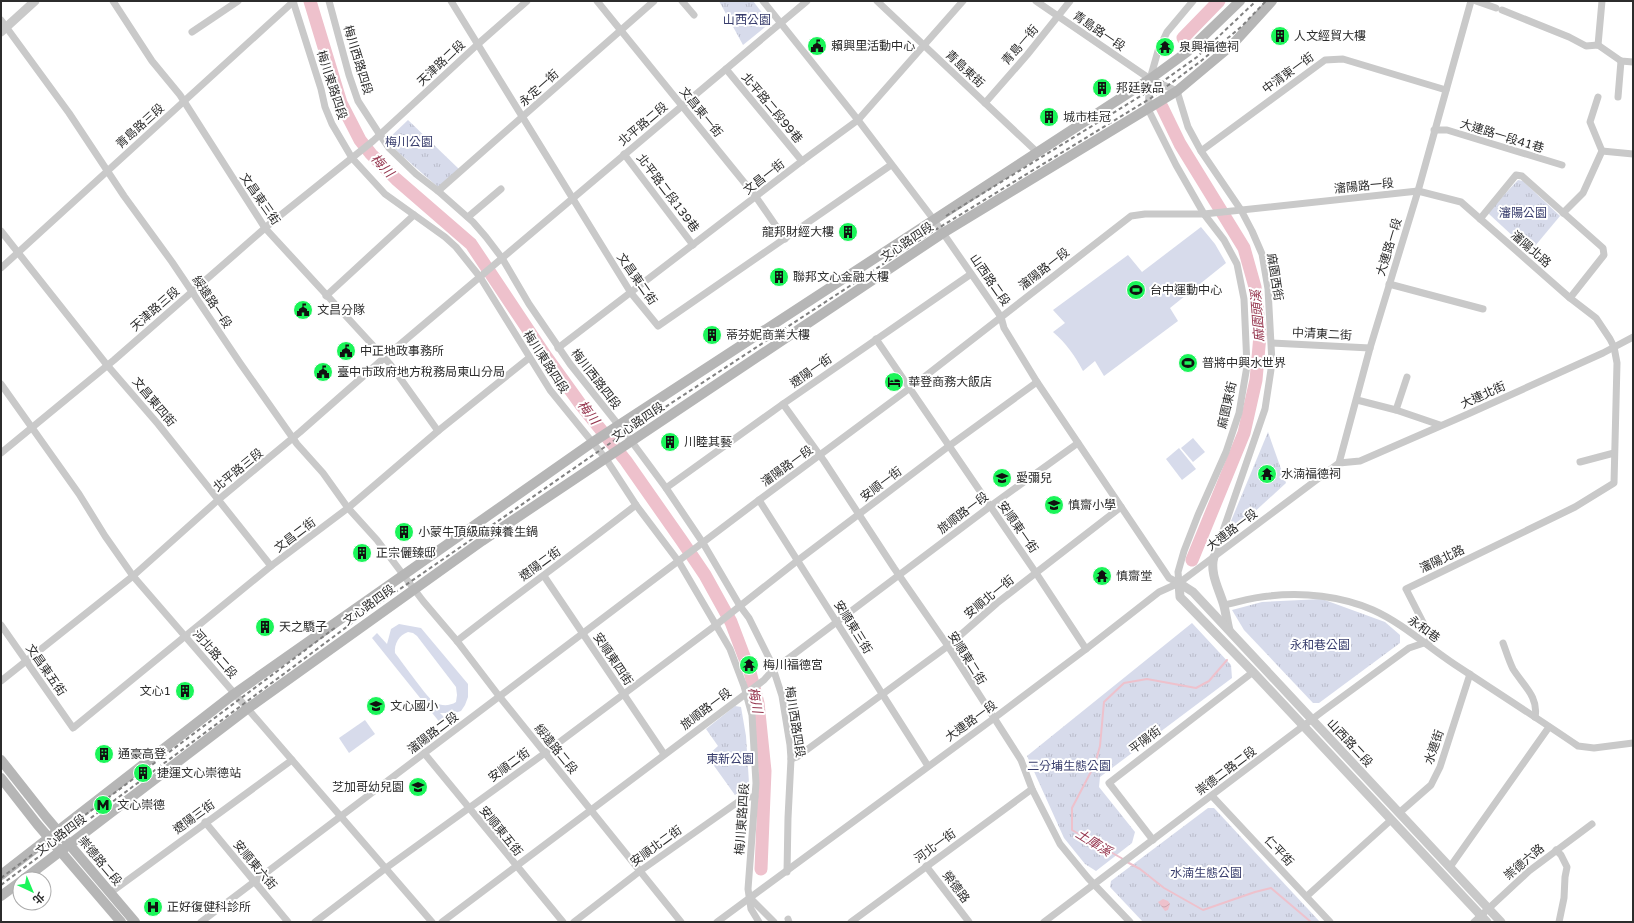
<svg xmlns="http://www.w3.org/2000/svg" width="1634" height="923" font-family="'Varela Round','Noto Sans TC',sans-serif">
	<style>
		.green { fill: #d7dbeb; fill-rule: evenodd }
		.park { fill: url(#park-tufts) }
		.water { fill: url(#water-waves) }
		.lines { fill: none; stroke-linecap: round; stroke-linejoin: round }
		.stream { stroke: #eec1cc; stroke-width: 2 }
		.river { stroke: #eec1cc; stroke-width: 13 }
		.minor { stroke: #c9c9c9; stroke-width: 7 }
		.tertiary { stroke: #c9c9c9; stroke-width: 9 }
		.secondary { stroke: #b6b6b6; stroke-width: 10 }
		.rail { stroke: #818181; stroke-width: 2; stroke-dasharray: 4 3; stroke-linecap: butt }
		.labels { text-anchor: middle; stroke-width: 4; stroke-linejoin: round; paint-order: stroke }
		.park-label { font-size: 12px; fill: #363b6b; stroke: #fff }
		.street-label { font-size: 12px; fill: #2c2c2c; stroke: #fff }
		.poi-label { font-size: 12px; fill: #2c2c2c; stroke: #fff; text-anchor: start }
		.water-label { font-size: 13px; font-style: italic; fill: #94334c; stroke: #fff }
	</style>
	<defs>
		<pattern id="park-tufts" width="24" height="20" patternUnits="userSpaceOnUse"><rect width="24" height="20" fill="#d7dbeb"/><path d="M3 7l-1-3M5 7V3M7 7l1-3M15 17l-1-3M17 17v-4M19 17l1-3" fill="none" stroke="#b9bcca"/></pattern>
		<pattern id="water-waves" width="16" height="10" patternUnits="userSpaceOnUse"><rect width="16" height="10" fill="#eec1cc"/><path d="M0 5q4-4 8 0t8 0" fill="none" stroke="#cca6af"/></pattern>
	</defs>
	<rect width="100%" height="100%" fill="#fff"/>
	<g class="green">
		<path d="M 1201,227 L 1215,244 L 1226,263 L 1170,308 L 1178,321 L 1104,376 L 1095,361 L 1083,371 C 1075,356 1067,344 1053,332 L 1065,323 L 1053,310 L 1128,255 L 1142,272 Z"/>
		<polygon points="1193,438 1205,452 1193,462 1181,448"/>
		<polygon points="1179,448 1196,469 1182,480 1166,459"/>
		<path d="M 399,624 L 421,628 L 468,684 L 468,697 L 465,705 L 461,711 L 455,713 L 440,713 L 447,720 L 441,724 L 372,638 L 377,633 L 387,644 L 391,629 ZM 408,632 L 413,633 L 417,636 L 456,687 L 457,695 L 456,702 C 450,706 442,706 435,703 C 429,700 402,662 395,653 C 394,644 399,635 408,632 Z"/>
		<polygon points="365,720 375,734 349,753 339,738"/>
	</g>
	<g class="park">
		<polygon points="719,1 753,1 770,23 743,45"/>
		<polygon points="408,120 460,170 439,188 399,153 387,140"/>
		<polygon points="1518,180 1523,181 1560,216 1530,252 1489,214 1489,211"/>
		<polygon points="1268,432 1286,483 1239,526 1231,521"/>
		<polygon points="1322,599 1385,622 1400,635 1400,643 1319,703 1313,703 1244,630 1232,610 1262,602"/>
		<polygon points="1192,623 1231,665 1232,678 1100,777 1099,787 1135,832 1132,843 1096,871 1085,864 1064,838 1027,756"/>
		<polygon points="735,706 741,707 746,736 749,783 735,795 707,756 718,746 706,729"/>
		<polygon points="1208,808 1214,808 1320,922 1143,922 1110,887 1111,881"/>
	</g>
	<polygon class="water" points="1163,899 1168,901 1170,904 1168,910 1165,911 1158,902"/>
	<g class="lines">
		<g class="stream">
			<polyline points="1123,859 1072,830 1072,808 1095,764 1100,746 1104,702 1124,683 1147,679 1196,688 1209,681 1227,660"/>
			<polyline points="1127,862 1140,869 1164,888 1203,910 1255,892 1271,888 1311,922"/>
		</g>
		<g class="river">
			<polyline points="310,1 341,103 360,140 371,154 396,179 471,244 545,355 581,405 626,461 682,541 705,575 731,622 750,672 758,703 765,771 761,869"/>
			<polyline points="1183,38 1219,1"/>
			<polyline points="1162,107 1180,144 1244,248 1255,287 1260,335 1256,380 1244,433 1192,560"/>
		</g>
		<g class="minor">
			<polyline points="113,1 152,61 180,95 265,228 390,364 438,431"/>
			<polyline points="293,1 321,89 325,107 332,124 352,158 385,194 445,237 456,247 480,277 550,390 606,459 636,505 679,562 730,649 744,686 752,715 756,783 748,889 751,909 759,922"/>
			<polyline points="329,1 349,75 358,101 380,135 389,148 416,174 438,191 473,222 486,237 502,258 529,304 570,364 632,442 666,488 703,543 740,606 749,618 771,662 782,696 790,745 791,759 788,818 787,872"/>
			<polyline points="451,1 631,293 658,326 891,165"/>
			<polyline points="597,1 756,197 785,239"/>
			<polyline points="682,1 694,15"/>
			<polyline points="763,1 858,120 934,220 997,311 1001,317 1004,328 1037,382 1169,578 1179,583"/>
			<polyline points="877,1 1038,153"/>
			<polyline points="1036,1 1150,79 1177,91 1188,127 1201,151 1241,210 1252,231 1262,254 1268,289 1272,363 1265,409 1214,557"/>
			<polyline points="1476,1 1496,8"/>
			<polyline points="1502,10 1569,37 1586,46 1598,45 1621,61 1633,62"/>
			<polyline points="1,20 69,113 124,196 172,262 240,363 297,444 323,473 348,508 377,540 423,601 457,641 499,696 681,922"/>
			<polyline points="192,32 238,1"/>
			<polyline points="1598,45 1602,1"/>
			<polyline points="726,69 802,161"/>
			<polyline points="1618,97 1621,61"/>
			<polyline points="985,103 1027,55 1070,1"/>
			<polyline points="1434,130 1447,130 1562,165"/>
			<polyline points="1201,151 1325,60 1343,59 1446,90"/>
			<polyline points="1602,151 1633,154"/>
			<polyline points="624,154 693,245"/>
			<polyline points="438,191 654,1"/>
			<polyline points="1563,213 1583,193 1602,151 1590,122 1598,97"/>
			<polyline points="468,217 501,189"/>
			<polyline points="1480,219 1516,175 1522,176 1603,248 1604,255 1570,298"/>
			<polyline points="1,231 107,365 158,424 271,566"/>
			<polyline points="1,268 294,1"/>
			<polyline points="1389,284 1483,309"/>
			<polyline points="326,296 414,215"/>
			<polyline points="876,339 1036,573 1086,649"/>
			<polyline points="1272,343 1370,348"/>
			<polyline points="558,348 802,161 858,120 963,1"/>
			<polyline points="1,384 79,494 105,536 133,576 432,922"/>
			<polyline points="1357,400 1396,410 1440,425"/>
			<polyline points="783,404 824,461 894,568 948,646 1021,760 1032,789 1060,844 1088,878 1130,922"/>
			<polyline points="1396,410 1407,377"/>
			<polyline points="1,453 114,360 272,222 373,141 478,44 527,1"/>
			<polyline points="1580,462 1614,453"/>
			<polyline points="1339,463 1360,461 1468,414 1603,353 1633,337"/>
			<polyline points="666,488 783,404 971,274"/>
			<polyline points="759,500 928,766"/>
			<polyline points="544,576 664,754"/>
			<polyline points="1179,583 1178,572 1184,551 1198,515 1226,452 1239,413 1247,366 1244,299 1237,264 1224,240 1204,214 1176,165 1148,109 1150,79 1158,51 1167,32 1193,1"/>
			<path d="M 1224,605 C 1238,602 1254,597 1269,596 C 1303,592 1341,596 1373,610 C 1402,623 1427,646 1454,664 C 1495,691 1537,718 1578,746 L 1594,748 L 1633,743"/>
			<polyline points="1,625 73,728 271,566 348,508 438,431 529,358"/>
			<path d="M 457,641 C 516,595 577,551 636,505"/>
			<path d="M 1503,643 C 1506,651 1509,661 1513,669 C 1523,685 1539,697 1535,717"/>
			<polyline points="1,681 133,576 218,500 300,432 384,358 682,106 807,1"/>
			<polyline points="424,753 563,922"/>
			<polyline points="791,759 797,757 948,646 997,603 1121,507"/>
			<polyline points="1212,796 1330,922"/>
			<polyline points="1399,813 1431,785 1440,767 1470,674"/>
			<polyline points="205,822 288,922"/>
			<polyline points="1153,840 1109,783 1253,672"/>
			<polyline points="1556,850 1561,855 1567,867 1565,877 1564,898 1559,922"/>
			<polyline points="926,866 969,922"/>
			<polyline points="1450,867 1549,727"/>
			<polyline points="110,893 292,760"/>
			<polyline points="1307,896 1391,820"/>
			<polyline points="750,898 774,922"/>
			<polyline points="788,919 789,922"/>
			<polyline points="201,922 759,500 910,388 1131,216 1145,214 1204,214 1418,191 1461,202 1570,298 1596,318 1610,339 1614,347 1617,363 1614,483 1575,507 1406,589 1431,638 1430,641 1409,648 1323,711 1044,922"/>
			<polyline points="315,922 386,868 545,753 716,625 797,561 949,446 1037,382"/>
			<polyline points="442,922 764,680 773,670 996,502 1078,443"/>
			<polyline points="574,922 640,871 745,797 755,797"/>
			<polyline points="717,922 993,719 1086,649 1159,592 1179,583 1339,463 1370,348 1418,191 1471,1"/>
			<polyline points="851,922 1032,789"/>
			<polyline points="1474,922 1529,871 1592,824"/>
		</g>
		<g class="tertiary">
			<polyline points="1,32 35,1"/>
			<path d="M 1214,557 C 1209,573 1220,591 1224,606 C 1226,614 1227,622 1229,630"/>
			<polyline points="1179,583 1193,592 1501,922"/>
			<polyline points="1179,583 1180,597 1184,601 1253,672 1487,922"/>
		</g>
		<g class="secondary">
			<polyline points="1,760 46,817 135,922"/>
			<polyline points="1,778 37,824 121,922"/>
			<polyline points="1,875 234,694 593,442 1150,79 1187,52 1240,1"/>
			<polyline points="24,879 247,709 482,541 943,233 1177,91 1232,45 1272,1"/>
			<polyline points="1,896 20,882"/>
		</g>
		<g class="rail">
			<polyline points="946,216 1152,89 1197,57 1256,1"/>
			<polyline points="1,878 336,627"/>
			<polyline points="1,885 364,614 609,444 932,232 1151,98 1201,61 1242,26 1266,1"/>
		</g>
	</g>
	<defs>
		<symbol id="building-disc" viewBox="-11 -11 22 22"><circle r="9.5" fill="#1bf559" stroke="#fff"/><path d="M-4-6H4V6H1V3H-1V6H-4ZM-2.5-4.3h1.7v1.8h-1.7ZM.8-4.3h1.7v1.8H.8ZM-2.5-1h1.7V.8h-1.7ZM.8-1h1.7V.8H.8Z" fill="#111"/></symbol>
		<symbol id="civic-disc" viewBox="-11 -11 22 22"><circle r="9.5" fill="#1bf559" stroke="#fff"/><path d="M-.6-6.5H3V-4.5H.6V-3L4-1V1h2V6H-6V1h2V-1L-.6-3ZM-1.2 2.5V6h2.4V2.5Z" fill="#111"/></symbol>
		<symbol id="temple-disc" viewBox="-11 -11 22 22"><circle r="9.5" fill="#1bf559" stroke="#fff"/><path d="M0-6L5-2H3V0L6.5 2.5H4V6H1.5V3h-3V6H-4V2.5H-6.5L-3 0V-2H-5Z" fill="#111"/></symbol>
		<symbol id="stadium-disc" viewBox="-11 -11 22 22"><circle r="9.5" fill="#1bf559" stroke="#fff"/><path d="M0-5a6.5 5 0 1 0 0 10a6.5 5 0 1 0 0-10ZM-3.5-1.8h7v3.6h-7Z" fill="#111"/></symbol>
		<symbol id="hotel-disc" viewBox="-11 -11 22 22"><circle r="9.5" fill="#1bf559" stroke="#fff"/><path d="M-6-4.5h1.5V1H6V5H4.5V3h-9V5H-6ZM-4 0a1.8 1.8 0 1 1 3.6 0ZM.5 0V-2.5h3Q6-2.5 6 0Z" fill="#111"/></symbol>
		<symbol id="school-disc" viewBox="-11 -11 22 22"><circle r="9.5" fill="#1bf559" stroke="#fff"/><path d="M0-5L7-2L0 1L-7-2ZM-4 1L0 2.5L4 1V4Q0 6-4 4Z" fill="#111"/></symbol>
		<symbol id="metro-disc" viewBox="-11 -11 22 22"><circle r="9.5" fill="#1bf559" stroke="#fff"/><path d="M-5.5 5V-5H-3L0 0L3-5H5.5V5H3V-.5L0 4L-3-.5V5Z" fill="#111"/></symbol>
		<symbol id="hospital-disc" viewBox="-11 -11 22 22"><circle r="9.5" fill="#1bf559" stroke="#fff"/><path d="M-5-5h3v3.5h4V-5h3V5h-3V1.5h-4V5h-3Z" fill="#111"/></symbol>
	</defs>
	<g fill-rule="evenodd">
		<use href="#building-disc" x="1269" y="25" width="22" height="22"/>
		<use href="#civic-disc" x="806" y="35" width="22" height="22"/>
		<use href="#temple-disc" x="1154" y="36" width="22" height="22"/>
		<use href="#building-disc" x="1091" y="77" width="22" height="22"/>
		<use href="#building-disc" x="1038" y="106" width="22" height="22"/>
		<use href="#building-disc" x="837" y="221" width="22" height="22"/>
		<use href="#building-disc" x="768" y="266" width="22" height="22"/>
		<use href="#stadium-disc" x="1125" y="279" width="22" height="22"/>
		<use href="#civic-disc" x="292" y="299" width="22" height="22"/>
		<use href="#building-disc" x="701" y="324" width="22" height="22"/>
		<use href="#civic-disc" x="335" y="340" width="22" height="22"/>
		<use href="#stadium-disc" x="1177" y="352" width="22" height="22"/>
		<use href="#civic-disc" x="312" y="361" width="22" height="22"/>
		<use href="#hotel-disc" x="883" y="371" width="22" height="22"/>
		<use href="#building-disc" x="659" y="431" width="22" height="22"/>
		<use href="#temple-disc" x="1256" y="463" width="22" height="22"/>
		<use href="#school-disc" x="991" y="467" width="22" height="22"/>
		<use href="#school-disc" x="1043" y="494" width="22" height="22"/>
		<use href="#building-disc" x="393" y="521" width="22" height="22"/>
		<use href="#building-disc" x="351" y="542" width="22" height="22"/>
		<use href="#temple-disc" x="1091" y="565" width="22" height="22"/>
		<use href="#building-disc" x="254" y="616" width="22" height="22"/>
		<use href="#temple-disc" x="738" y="654" width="22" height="22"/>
		<use href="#building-disc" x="174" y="680" width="22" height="22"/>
		<use href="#school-disc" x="365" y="695" width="22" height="22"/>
		<use href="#building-disc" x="93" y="743" width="22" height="22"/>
		<use href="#building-disc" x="132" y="762" width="22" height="22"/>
		<use href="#school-disc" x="407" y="776" width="22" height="22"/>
		<use href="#metro-disc" x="92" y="794" width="22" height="22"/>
		<use href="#hospital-disc" x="142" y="896" width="22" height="22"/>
	</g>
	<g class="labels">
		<g class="park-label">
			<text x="747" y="24">山西公園</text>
			<text x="409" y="146">梅川公園</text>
			<text x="1523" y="217">瀋陽公園</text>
			<text x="1320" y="649">永和巷公園</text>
			<text x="730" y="763">東新公園</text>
			<text x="1069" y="770">二分埔生態公園</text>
			<text x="1206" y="877">水湳生態公園</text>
		</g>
		<g class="street-label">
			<text transform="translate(1099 31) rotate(34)" y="4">青島路一段</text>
			<text transform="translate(1020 45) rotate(-49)" y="4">青島一街</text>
			<text transform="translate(358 60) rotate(73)" y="4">梅川西路四段</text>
			<text transform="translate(441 63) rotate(-43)" y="4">天津路二段</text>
			<text transform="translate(965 69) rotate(43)" y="4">青島東街</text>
			<text transform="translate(1288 73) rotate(-36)" y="4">中清東一街</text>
			<text transform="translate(332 85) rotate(72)" y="4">梅川東路四段</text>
			<text transform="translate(539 88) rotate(-42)" y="4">永定一街</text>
			<text transform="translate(772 108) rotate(50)" y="4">北平路二段99巷</text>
			<text transform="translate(701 112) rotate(51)" y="4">文昌東一街</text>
			<text transform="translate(643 124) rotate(-40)" y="4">北平路二段</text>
			<text transform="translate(140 126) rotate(-42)" y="4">青島路三段</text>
			<text transform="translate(1502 136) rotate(17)" y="4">大連路一段41巷</text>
			<text transform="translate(764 177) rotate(-38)" y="4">文昌一街</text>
			<text transform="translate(1364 186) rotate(-6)" y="4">瀋陽路一段</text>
			<text transform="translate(668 193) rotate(53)" y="4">北平路二段139巷</text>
			<text transform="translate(260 199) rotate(55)" y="4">文昌東三街</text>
			<text transform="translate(907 242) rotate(-34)" y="4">文心路四段</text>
			<text transform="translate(1389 247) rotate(-73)" y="4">大連路一段</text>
			<text transform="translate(1531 249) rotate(41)" y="4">瀋陽北路</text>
			<text transform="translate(1044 269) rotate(-38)" y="4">瀋陽路一段</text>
			<text transform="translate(1275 277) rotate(81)" y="4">麻園西街</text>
			<text transform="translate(637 279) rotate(55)" y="4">文昌東二街</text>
			<text transform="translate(990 280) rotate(55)" y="4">山西路二段</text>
			<text transform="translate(212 302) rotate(56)" y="4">綏遠路一段</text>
			<text transform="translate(155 309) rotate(-41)" y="4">天津路三段</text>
			<text transform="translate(1322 334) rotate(3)" y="4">中清東二街</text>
			<text transform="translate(546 362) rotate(57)" y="4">梅川東路四段</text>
			<text transform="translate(811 371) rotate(-35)" y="4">遼陽一街</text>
			<text transform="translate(596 379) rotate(52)" y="4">梅川西路四段</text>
			<text transform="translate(1483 395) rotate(-24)" y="4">大連北街</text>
			<text transform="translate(154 402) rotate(50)" y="4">文昌東四街</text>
			<text transform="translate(1227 405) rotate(-77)" y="4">麻園東街</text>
			<text transform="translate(638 422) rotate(-34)" y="4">文心路四段</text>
			<text transform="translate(787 466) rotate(-36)" y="4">瀋陽路一段</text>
			<text transform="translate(238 470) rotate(-39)" y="4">北平路三段</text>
			<text transform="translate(881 484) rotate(-37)" y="4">安順一街</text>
			<text transform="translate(963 513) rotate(-37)" y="4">旅順路一段</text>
			<text transform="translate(1018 527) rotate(55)" y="4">安順東一街</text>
			<text transform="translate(1232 530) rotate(-37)" y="4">大連路一段</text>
			<text transform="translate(295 535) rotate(-37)" y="4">文昌二街</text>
			<text transform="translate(1442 559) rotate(-25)" y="4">瀋陽北路</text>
			<text transform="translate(540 564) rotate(-36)" y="4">遼陽二街</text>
			<text transform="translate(989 597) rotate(-39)" y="4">安順北一街</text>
			<text transform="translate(369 605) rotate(-36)" y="4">文心路四段</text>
			<text transform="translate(853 627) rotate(58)" y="4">安順東三街</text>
			<text transform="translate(1424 629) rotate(36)" y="4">永和巷</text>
			<text transform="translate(215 654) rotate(49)" y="4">河北路二段</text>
			<text transform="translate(967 658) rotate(58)" y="4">安順東二街</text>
			<text transform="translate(613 659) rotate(56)" y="4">安順東四街</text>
			<text transform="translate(46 670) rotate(55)" y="4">文昌東五街</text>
			<text transform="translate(706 709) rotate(-37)" y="4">旅順路一段</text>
			<text transform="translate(971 721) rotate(-36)" y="4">大連路一段</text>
			<text transform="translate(795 722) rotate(81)" y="4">梅川西路四段</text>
			<text transform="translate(433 733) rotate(-37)" y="4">瀋陽路二段</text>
			<text transform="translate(1145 740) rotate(-37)" y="4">平陽街</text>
			<text transform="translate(1350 743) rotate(47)" y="4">山西路二段</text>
			<text transform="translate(1434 747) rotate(-71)" y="4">水連街</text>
			<text transform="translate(556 749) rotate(51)" y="4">綏遠路二段</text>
			<text transform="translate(509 765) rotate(-36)" y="4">安順二街</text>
			<text transform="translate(1226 771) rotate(-37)" y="4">崇德二路二段</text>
			<text transform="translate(194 817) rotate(-36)" y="4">遼陽三街</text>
			<text transform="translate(742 819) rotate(-86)" y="4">梅川東路四段</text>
			<text transform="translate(501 831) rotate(51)" y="4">安順東五街</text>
			<text transform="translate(61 835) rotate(-37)" y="4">文心路四段</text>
			<text transform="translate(656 846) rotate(-36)" y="4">安順北二街</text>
			<text transform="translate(935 846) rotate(-36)" y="4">河北一街</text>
			<text transform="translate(1279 851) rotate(47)" y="4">仁平街</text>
			<text transform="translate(100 861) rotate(50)" y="4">崇德路二段</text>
			<text transform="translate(1524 862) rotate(-40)" y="4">崇德六路</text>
			<text transform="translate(255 865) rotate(50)" y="4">安順東六街</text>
			<text transform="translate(956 887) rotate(53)" y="4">榮德路</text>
		</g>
		<g class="poi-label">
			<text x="1294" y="40">人文經貿大樓</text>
			<text x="831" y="50">賴興里活動中心</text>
			<text x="1179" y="51">泉興福德祠</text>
			<text x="1116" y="92">邦廷敦品</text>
			<text x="1063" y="121">城市桂冠</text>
			<text x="834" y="236" text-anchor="end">龍邦財經大樓</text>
			<text x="793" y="281">聯邦文心金融大樓</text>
			<text x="1150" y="294">台中運動中心</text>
			<text x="317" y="314">文昌分隊</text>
			<text x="726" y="339">蒂芬妮商業大樓</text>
			<text x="360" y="355">中正地政事務所</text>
			<text x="1202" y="367">普將中興水世界</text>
			<text x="337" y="376">臺中市政府地方稅務局東山分局</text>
			<text x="908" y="386">華登商務大飯店</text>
			<text x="684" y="446">川睦其藝</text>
			<text x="1281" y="478">水湳福德祠</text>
			<text x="1016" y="482">愛彌兒</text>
			<text x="1068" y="509">慎齋小學</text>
			<text x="418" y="536">小蒙牛頂級麻辣養生鍋</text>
			<text x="376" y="557">正宗儷臻邸</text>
			<text x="1116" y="580">慎齋堂</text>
			<text x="279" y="631">天之驕子</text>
			<text x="763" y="669">梅川福德宮</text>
			<text x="171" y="695" text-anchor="end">文心1</text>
			<text x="390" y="710">文心國小</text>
			<text x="118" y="758">通豪高登</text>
			<text x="157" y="777">捷運文心崇德站</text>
			<text x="404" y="791" text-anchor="end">芝加哥幼兒園</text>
			<text x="117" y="809">文心崇德</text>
			<text x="167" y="911">正好復健科診所</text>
		</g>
		<g class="water-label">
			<text transform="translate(383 165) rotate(47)" y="5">梅川</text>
			<text transform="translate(1257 316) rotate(-94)" y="5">麻園頭溪</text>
			<text transform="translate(589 412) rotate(53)" y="5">梅川</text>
			<text transform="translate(756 700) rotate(79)" y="5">梅川</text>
			<text transform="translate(1094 842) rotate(32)" y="5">土庫溪</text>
		</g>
	</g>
	<rect width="1634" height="923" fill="none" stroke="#2c2c2c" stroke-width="4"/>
	<g transform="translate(32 891) rotate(136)"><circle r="19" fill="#ffffff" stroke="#ababab"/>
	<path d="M0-3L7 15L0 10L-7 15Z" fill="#1bf559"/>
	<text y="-6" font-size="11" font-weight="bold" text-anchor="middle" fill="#2c2c2c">北</text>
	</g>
</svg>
